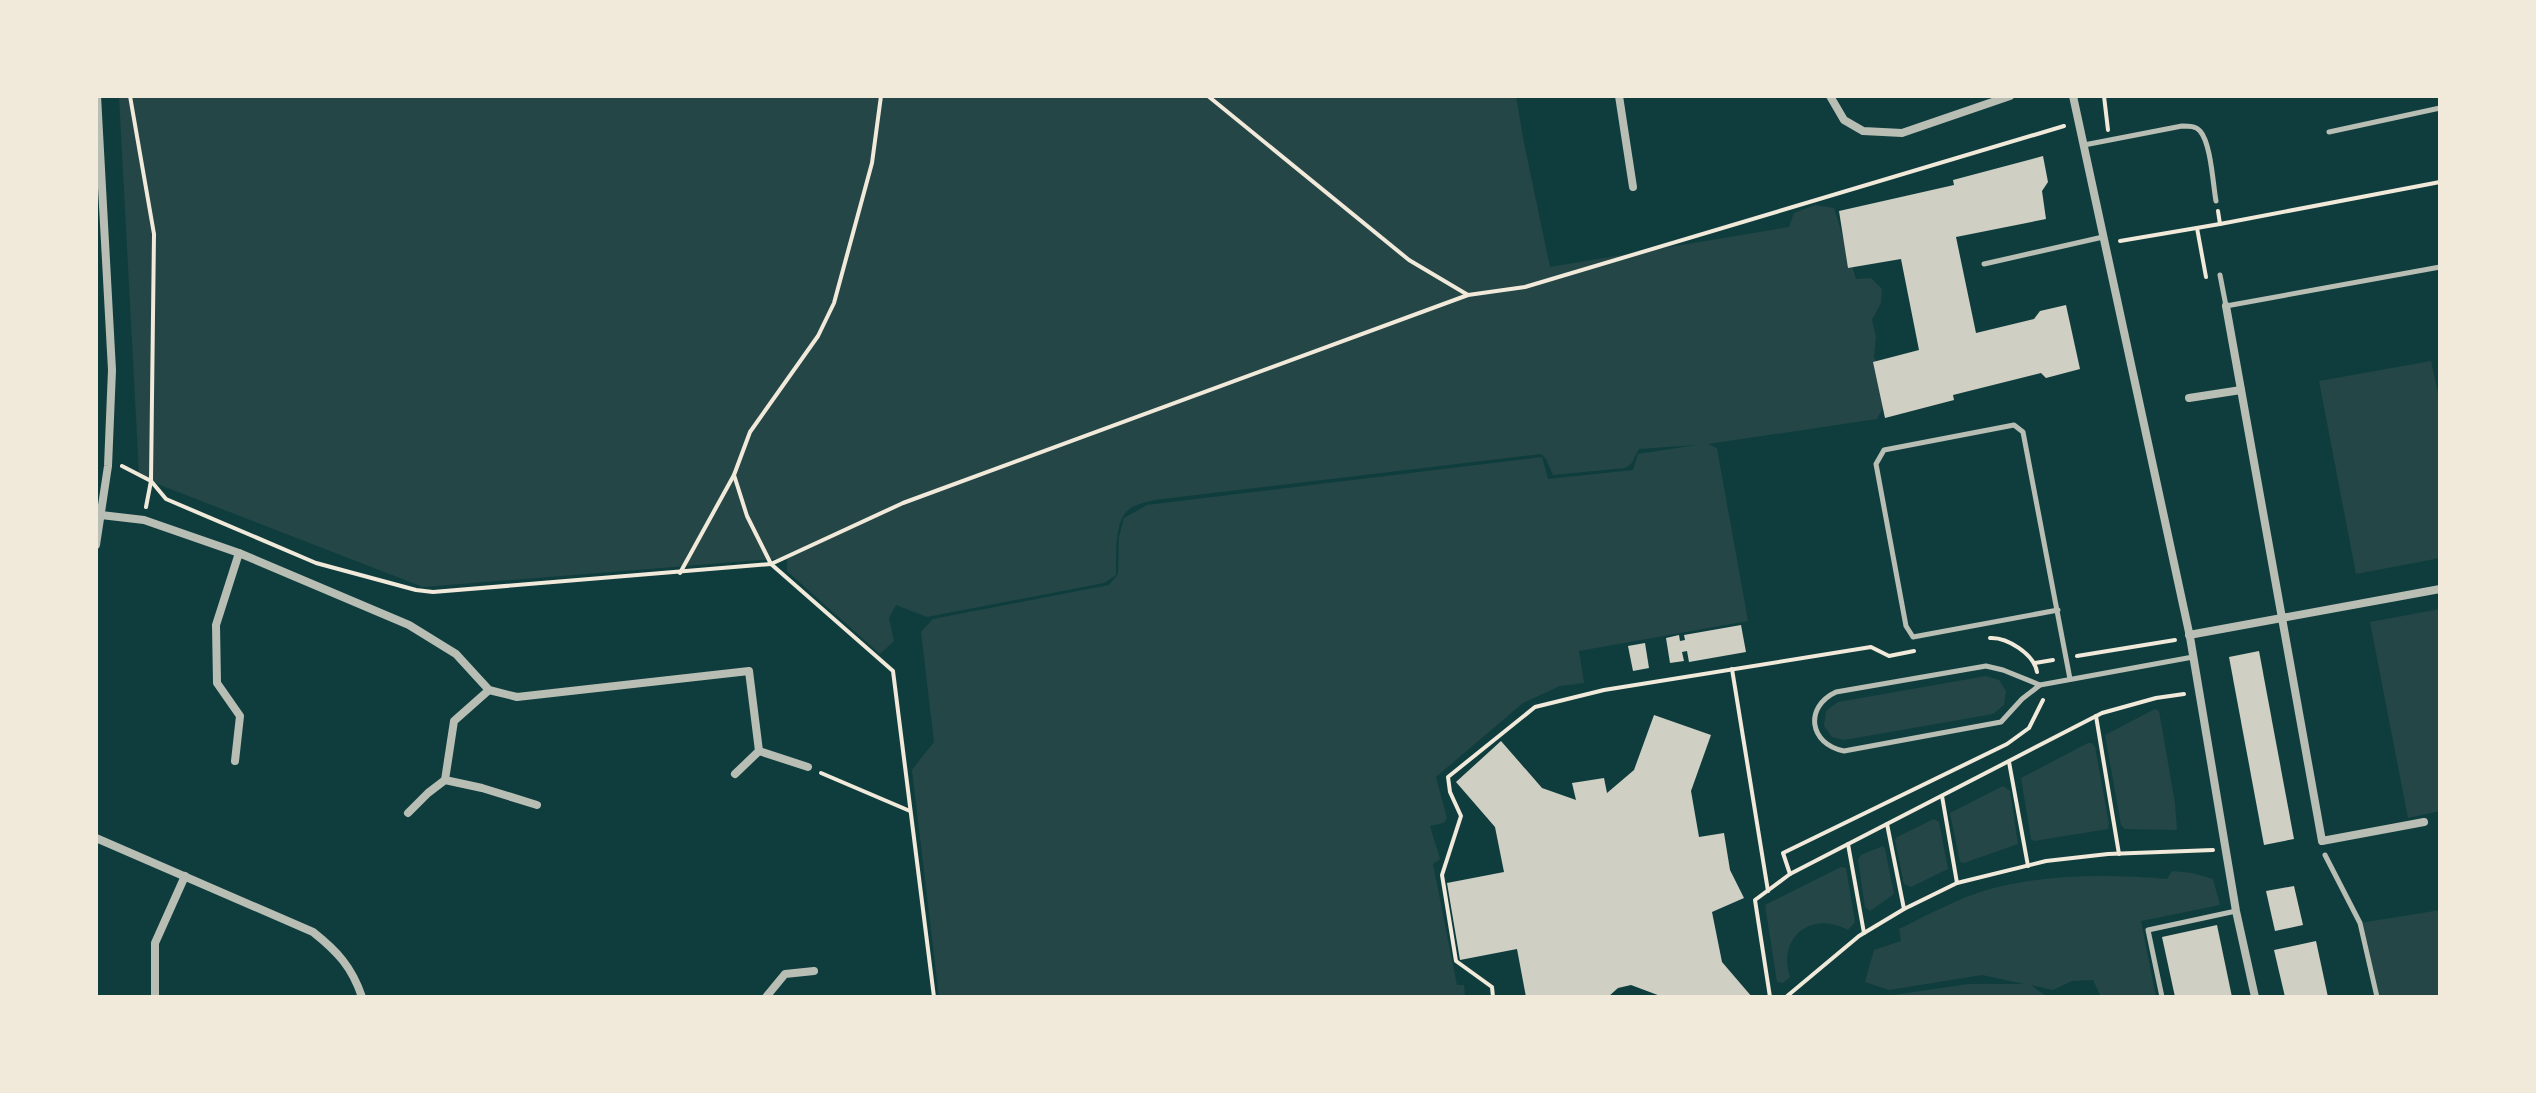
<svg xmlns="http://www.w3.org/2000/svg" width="2536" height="1093" font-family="Montserrat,sans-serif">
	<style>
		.green { fill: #244646 }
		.building { fill: #cfcfc3 }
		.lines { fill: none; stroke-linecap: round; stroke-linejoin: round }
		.path { stroke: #f1e9da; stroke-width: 4 }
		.service { stroke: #b8beb3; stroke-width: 5 }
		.minor { stroke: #b8beb3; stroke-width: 8 }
	</style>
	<rect width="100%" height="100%" fill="#0f3d3e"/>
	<g class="green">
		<path d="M119,96H1516L1523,138L1550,267L1789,227L1794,213L1815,205L1834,208L1856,279L1871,278L1882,289L1881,303L1872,320L1876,337L1874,357L1884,377L1886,402L1877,419L1708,444L1717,448L1748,621L1579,651L1584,683L1560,686L1523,703L1436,777L1447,818L1444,823L1430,826L1440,859L1433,864L1457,985H1464L1465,997H939L912,770L934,742L921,632L933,619L1109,585L1118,574L1119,537L1124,518L1147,505L1542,457L1548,479L1633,470L1638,454L1696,445L1639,449L1631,464L1625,468L1553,475L1546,459L1541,454L1154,500C1143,503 1130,505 1124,515C1115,527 1116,559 1116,575L1104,583L927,617L896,605L889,618L894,641L880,654L787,571V558L423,587L160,485L139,474Z"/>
		<path d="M2431,361L2440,403V558L2356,574L2319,381Z"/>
		<path d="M2440,609V811L2408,818L2370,622Z"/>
		<path d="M1986,676L1999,680L2006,691L2004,705L1993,714L1844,740L1832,737L1824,726L1826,711L1838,702Z"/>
		<path d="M2155,709L2159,711L2175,803L2177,830L2125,829L2121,825L2105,735Z"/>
		<path d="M2088,743H2092L2095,747L2109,824L2108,829L2034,841L2031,839L2021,778Z"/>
		<path d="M2003,786L2010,791L2018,844L1964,863L1960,862L1950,813Z"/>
		<path d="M1934,819L1939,822L1948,869L1911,887L1904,884L1895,840L1897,837Z"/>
		<path d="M1883,846L1885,849L1894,894L1870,911L1865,907L1858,860L1861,855Z"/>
		<path d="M1841,867L1846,868L1855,922L1848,930C1812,910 1777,937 1790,977L1783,983L1777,982L1765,905Z"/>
		<path d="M2172,871L2192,873L2213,879L2220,905L2141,921L2156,997H2101L2093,980L2072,981L2053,990L2031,985L2047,997H1880L1968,984H2024L1982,975L1889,990L1865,982L1874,950L1901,941L1899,929C1928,915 1958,898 1990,889C2047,874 2108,874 2167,879Z"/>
		<path d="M2440,910V997H2377L2360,923Z"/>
	</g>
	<g class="building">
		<path d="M2043,156L2048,182L2042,191L2046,219L1956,237L1976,333L2034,319L2040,311L2066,305L2080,369L2046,378L2041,373L1953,395L1954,400L1885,418L1873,362L1919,350L1901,259L1848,268L1839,211L1954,185L1953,180Z"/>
		<path d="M1741,625L1746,652L1689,662L1687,651L1682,652L1684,661L1670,663L1666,638L1679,635L1680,641L1685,640L1684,635Z"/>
		<path d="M1645,643L1649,668L1633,671L1628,646Z"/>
		<path d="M2259,651L2294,839L2264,845L2229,657Z"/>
		<path d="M1654,715L1711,735L1691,791L1699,837L1724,833L1730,870L1744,898L1712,912L1722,962L1752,997H1663L1631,985L1618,988L1608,997H1526L1517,949L1460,960L1447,883L1504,872L1495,827L1456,782L1501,741L1542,788L1576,800L1572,783L1604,778L1607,793L1634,770Z"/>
		<path d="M2294,886L2303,925L2275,931L2266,891Z"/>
		<path d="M2217,925L2232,997H2175L2162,937Z"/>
		<path d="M2316,941L2328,997H2285L2274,950Z"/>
	</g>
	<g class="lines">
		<g class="path">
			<path d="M130,96L154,234L151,481L146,507"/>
			<path d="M1208,96L1409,260L1468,295"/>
			<path d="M2104,96L2108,130"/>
			<path d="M2218,211L2220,224L2440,182"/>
			<path d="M2197,228L2206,277"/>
			<path d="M2120,241L2220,224"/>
			<path d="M122,466L151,481L166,499L316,563L416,590L433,592L771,564L903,503L1468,295L1525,287L2064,126"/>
			<path d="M734,475L747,516L771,564L893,671L934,997"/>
			<path d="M680,573L734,475L750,432L818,336L834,303L872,163L881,96"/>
			<path d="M1990,638C2007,637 2034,654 2037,672"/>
			<path d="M2077,656L2175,640"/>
			<path d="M2035,663L2053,660"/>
			<path d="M1732,669L1768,891"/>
			<path d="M2096,716L2119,854"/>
			<path d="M2009,762L2028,866"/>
			<path d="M821,773L910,811"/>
			<path d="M1942,796L1957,883"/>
			<path d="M1887,824L1904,909"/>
			<path d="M1848,844L1864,933"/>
			<path d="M1790,874L1783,853L2007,744L2029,728L2043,700"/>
			<path d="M1493,997L1492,987L1456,961L1442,875L1461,816L1450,792L1448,777L1535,707L1604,690L1871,647L1889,656L1914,651"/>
			<path d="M1770,997L1755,900L1790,874L2102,713L2156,698L2184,694"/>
			<path d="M1786,997L1859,936L1904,909L1957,883L2046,861L2108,854L2213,850"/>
		</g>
		<g class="service">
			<path d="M2329,132L2440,108"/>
			<path d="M2084,145L2182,126C2189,126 2196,126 2200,131C2211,143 2213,185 2216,201"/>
			<path d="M1984,264L2103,237"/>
			<path d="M2220,275L2226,306L2440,267"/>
			<path d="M2058,610L1913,637L1906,626L1876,464L1884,450L2014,425L2023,432L2070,679"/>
			<path d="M1986,666L2003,670L2040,685L2022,699L2001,722L1844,751C1809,744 1804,707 1836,692Z"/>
			<path d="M2040,685L2193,657"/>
			<path d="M2325,855L2360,923L2377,997"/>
			<path d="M2162,997L2148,930L2236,911"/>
		</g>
		<g class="minor">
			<path d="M1619,96L1633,187"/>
			<path d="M1830,96L1844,120L1863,131L1902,133L2010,96"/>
			<path d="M2073,96L2190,637L2236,911L2255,997"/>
			<path d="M2226,306L2322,841L2424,822"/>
			<path d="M2189,398L2241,390"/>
			<path d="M101,515L144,520L239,553L409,625L456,654L489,690L517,697L749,671L759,751"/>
			<path d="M96,545L108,466L112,370L97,96"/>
			<path d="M2189,635L2440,589"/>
			<path d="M235,761L240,716L217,683L216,625L239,553"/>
			<path d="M735,774L759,751L808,767"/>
			<path d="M445,780L454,721L489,690"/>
			<path d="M408,813L428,793L445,780L482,788L537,805"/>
			<path d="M96,838L313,932C337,951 352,967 362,997"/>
			<path d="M155,997V943L185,876"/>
			<path d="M766,997L785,974L814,971"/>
		</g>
	</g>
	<rect width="2536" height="1093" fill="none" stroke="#f1e9da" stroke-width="196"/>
</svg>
